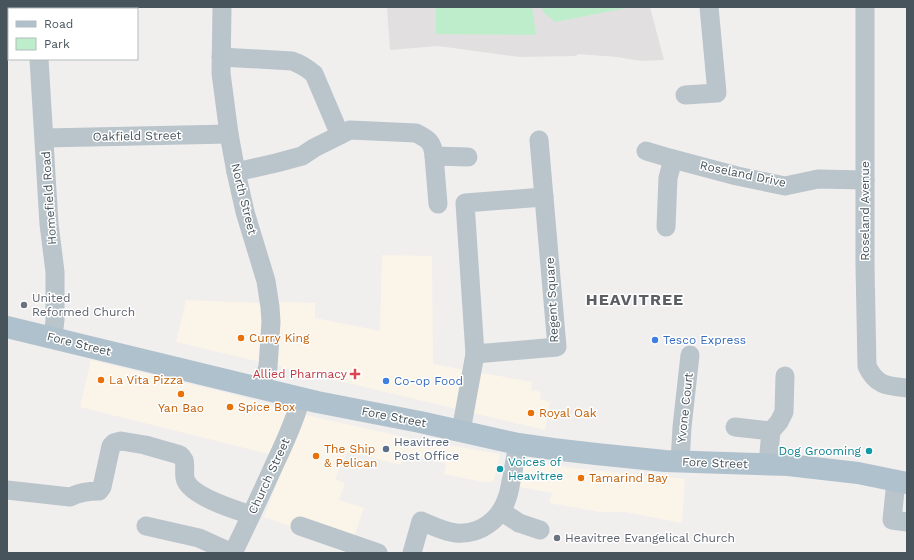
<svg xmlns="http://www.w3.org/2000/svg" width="914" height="560" font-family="'Work Sans',sans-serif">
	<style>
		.commercial { fill: #fbf4e8 }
		.education { fill: #e2dfe0 }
		.green { fill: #beedcb }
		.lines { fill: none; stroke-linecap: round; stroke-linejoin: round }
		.minor { stroke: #bac4cb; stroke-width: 19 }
		.major { stroke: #afc1cc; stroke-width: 22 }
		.worship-dot { fill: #6b7280; stroke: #fff; stroke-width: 1.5 }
		.food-dot { fill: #e8710a; stroke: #fff; stroke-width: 1.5 }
		.shop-dot { fill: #3f7fe0; stroke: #fff; stroke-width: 1.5 }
		.health-dot { fill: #e0444e; stroke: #fff; stroke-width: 1.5 }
		.service-dot { fill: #5c6f8a; stroke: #fff; stroke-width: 1.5 }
		.culture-dot { fill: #0f9aa8; stroke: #fff; stroke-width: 1.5 }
		.labels { text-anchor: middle; stroke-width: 3; stroke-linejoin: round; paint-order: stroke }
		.street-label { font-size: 12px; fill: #47545b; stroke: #fff }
		.worship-label { font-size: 12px; fill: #5b616d; stroke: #fff; text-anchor: start }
		.food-label { font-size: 12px; fill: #c56008; stroke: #fff; text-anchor: start }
		.shop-label { font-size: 12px; fill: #366cbe; stroke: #fff; text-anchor: start }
		.health-label { font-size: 12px; fill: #be3a42; stroke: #fff; text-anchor: end }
		.service-label { font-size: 12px; fill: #4e5e75; stroke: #fff; text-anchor: start }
		.culture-label { font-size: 12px; fill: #0d838f; stroke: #fff; text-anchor: end }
		.district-label { font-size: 16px; font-weight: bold; letter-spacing: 1px; fill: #5b5f63; stroke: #fff }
	</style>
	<rect width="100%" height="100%" fill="#f1eeee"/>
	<g class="commercial">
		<path d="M382,255L432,256L433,364L532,382L531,390L541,392L540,399L550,402L545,430L176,342L186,300L261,303L287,302L315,303V318L380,331Z"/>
		<path d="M91,360L239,396L288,411L414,439L500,454L494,481L483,482L444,474L446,463L405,454L400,465L348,451L335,479L345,483L339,500L364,508L352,542L292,527L264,517L285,461L273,455L80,407Z"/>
		<path d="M523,461L573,468L685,479L682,523L626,512H601L549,503L552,493L519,487Z"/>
	</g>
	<path class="education" d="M387,7H650L664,60L641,61L617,57L578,54L576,56L519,57L438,46L390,50Z"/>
	<g class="green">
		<path d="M436,7H532L536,35L436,34Z"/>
		<path d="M541,7H625L626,8L555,22L544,13Z"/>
	</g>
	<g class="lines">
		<g class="minor">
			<path d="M35,7V9"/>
			<path d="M222,7L221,73L229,134L236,172L245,212L266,281L270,307L271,322L268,367L260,387"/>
			<path d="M865,7V266L867,366C876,386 888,386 907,388"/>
			<path d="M221,57L292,61C301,64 307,68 314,74L340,135"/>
			<path d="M39,59L49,224L55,272V320L53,337"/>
			<path d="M685,95L717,93L709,7"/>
			<path d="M45,138L229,134"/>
			<path d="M646,151L673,159L737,176L785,186L818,179L865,180"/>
			<path d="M434,156L438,204"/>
			<path d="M236,172L276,163L302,156L314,148L350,130L416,133C428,139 433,142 434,156L468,157"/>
			<path d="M666,227L668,178L673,159"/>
			<path d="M475,354L557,347L539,140"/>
			<path d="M735,427L771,431"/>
			<path d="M461,431L475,354L465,203L544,197"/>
			<path d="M680,462L682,427L690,355"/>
			<path d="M768,464L771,431L779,422L784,412L785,376"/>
			<path d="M896,481L892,520L907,522"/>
			<path d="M7,490L70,497C80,492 88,491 99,491L102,487L111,446L114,443L121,441L145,445L180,455C181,455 183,459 184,460C186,466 183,475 186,481C193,497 236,510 251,515"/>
			<path d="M501,511L519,523L540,530"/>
			<path d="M146,526L199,538L232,553"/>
			<path d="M300,526L378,553"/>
			<path d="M233,553C248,522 262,492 276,461C286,440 295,420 301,398"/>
			<path d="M412,553L421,521C430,525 446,532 456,533C480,535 500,520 507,498C510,491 510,484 512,477C514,466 516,455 518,444"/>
		</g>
		<path class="major" d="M7,327L317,402L420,422L518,444L553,449L596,454L665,461L788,465L858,473L907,483"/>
	</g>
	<g class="worship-dot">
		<circle cx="24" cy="305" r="4"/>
		<circle cx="557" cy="538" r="4"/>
	</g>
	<g class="food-dot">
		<circle cx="241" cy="338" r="4"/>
		<circle cx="101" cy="380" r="4"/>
		<circle cx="181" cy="394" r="4"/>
		<circle cx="230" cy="407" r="4"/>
		<circle cx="531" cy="413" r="4"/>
		<circle cx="316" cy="456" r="4"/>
		<circle cx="581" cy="478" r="4"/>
	</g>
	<g class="shop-dot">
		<circle cx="655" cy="340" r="4"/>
		<circle cx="386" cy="381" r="4"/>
	</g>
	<path class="health-dot" d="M353 368h4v4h4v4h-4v4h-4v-4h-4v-4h4z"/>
	<circle class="service-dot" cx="386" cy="449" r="4"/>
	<g class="culture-dot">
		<circle cx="869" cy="451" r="4"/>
		<circle cx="500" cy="469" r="4"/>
	</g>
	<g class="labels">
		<g class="street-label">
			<text transform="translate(137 136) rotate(-1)" y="4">Oakfield Street</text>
			<text transform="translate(743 174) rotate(12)" y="4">Roseland Drive</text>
			<text transform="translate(49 198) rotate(-94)" y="4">Homefield Road</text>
			<text transform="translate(244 199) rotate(76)" y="4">North Street</text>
			<text transform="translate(865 211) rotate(-90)" y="4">Roseland Avenue</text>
			<text transform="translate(552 300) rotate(-93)" y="4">Regent Square</text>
			<text transform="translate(79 344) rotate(14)" y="4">Fore Street</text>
			<text transform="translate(685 408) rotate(-84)" y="4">Yvone Court</text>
			<text transform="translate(394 417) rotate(11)" y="4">Fore Street</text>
			<text transform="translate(715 463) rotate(2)" y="4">Fore Street</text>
			<text transform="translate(269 476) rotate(-65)" y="4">Church Street</text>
		</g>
		<g class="worship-label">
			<text x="32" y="302">United<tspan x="32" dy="14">Reformed Church</tspan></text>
			<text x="565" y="542">Heavitree Evangelical Church</text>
		</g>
		<g class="food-label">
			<text x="249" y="342">Curry King</text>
			<text x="109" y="384">La Vita Pizza</text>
			<text x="238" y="411">Spice Box</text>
			<text x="181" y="412" text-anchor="middle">Yan Bao</text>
			<text x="539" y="417">Royal Oak</text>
			<text x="324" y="453">The Ship<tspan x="324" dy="14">&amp; Pelican</tspan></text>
			<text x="589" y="482">Tamarind Bay</text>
		</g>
		<g class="shop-label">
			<text x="663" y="344">Tesco Express</text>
			<text x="394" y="385">Co-op Food</text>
		</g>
		<g class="health-label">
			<text x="347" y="378">Allied Pharmacy</text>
		</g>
		<g class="service-label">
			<text x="394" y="446">Heavitree<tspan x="394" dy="14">Post Office</tspan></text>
		</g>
		<g class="culture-label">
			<text x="861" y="455">Dog Grooming</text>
			<text x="508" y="466" text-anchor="start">Voices of<tspan x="508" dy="14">Heavitree</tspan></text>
		</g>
		<g class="district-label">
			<text x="635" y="305">HEAVITREE</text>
		</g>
	</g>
	<rect width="914" height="560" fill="none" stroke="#47545b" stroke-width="16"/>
	<rect x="8" y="8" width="130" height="52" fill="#ffffff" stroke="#b5bbbd"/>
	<rect x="16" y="21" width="20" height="6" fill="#afc1cc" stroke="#b5bbbd"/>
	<text x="44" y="28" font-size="12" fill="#47545b">Road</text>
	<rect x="16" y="38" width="20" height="12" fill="#beedcb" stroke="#b5bbbd"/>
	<text x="44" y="48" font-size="12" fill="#47545b">Park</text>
</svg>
